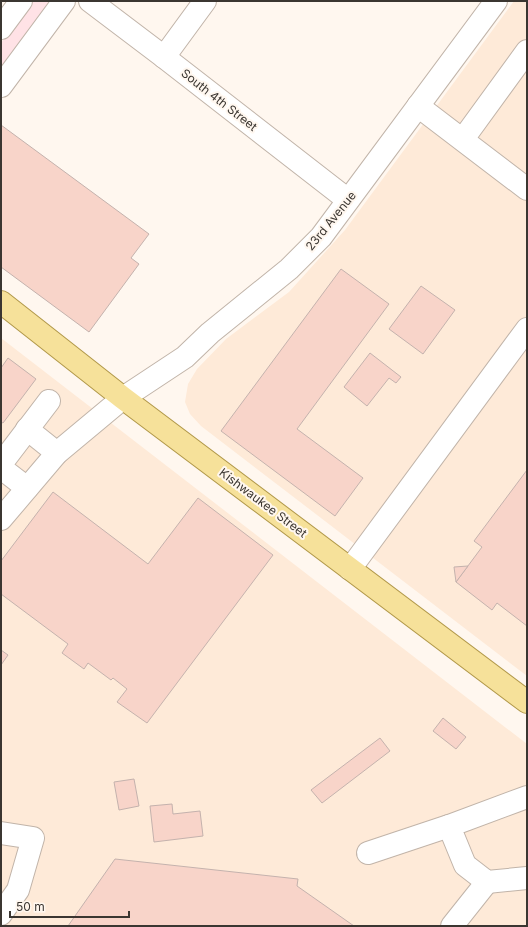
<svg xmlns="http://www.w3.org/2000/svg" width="528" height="927" font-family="Inter,sans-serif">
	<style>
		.built { fill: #feead8 }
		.green { fill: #ffe2e6 }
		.building { fill: #f8d4c9; stroke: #c4b2ad }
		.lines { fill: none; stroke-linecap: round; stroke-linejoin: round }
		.minor-casing { stroke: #c1b4a9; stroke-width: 24 }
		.major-casing { stroke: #b19849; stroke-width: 24 }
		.minor { stroke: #fff; stroke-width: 22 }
		.major { stroke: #f6e19a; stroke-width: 22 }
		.labels { text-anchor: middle; stroke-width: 4; stroke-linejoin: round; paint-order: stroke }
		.street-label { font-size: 12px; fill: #3b3631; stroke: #fff7ef }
	</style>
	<rect width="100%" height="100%" fill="#fff7ef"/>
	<g class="built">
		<path d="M514,1H527V676L201,426L190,414L185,402L188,384L197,369L226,339L289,292L345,230Z"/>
		<path d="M1,338L527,744V926H1Z"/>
	</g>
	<path class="green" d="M32,1H52L1,71V43Z"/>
	<g class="building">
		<path d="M1,125L149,234L131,258L139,264L89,332L1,267Z"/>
		<path d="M341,269L389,304L297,429L363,478L335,516L221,431Z"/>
		<path d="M421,286L455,310L423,354L389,329Z"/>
		<path d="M370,353L401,377L396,383L389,378L367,406L344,387Z"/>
		<path d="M8,358L36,379L3,423L1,422V368Z"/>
		<path d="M527,470V626L497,603L492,610L456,582L482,547L474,541Z"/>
		<path d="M53,492L148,564L198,498L273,555L147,723L117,702L127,689L113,678L111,680L88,663L84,669L62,653L68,644L1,594V561Z"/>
		<path d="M468,566L456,582L454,567Z"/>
		<path d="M1,650L8,655L1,665Z"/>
		<path d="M443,718L466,737L456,749L433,731Z"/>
		<path d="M380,738L390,751L322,803L311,790Z"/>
		<path d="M134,779L139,806L119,810L114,782Z"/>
		<path d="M172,804L173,814L200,811L203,836L154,842L150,806Z"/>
		<path d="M115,859L298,879L297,886L354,926H68Z"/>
	</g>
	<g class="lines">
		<defs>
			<g id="minor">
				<path d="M90,1L164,57L348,200"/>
				<path d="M1,28L21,1"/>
				<path d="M164,57L205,1"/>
				<path d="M1,86L64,1"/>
				<path d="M418,106L527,189"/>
				<path d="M463,139L527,51"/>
				<path d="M27,429L57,453"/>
				<path d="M1,464L49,401"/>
				<path d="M1,468L27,488"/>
				<path d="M1,519L57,453L123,398L185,357L210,333L289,269L321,237L496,1"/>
				<path d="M350,569L527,329"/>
				<path d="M527,797L449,826L465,865L487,882L527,878"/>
				<path d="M1,833L33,838L18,890L1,914"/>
				<path d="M368,853L449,826"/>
				<path d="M452,926L487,882"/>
			</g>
			<path id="major" d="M1,302L123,398L527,702"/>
		</defs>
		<use href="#minor" class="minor-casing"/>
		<use href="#major" class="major-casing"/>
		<use href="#minor" class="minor"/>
		<use href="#major" class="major"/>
	</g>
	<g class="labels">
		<g class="street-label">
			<text transform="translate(219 100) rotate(38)" y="4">South 4th Street</text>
			<text transform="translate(331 221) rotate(-51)" y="4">23rd Avenue</text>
			<text transform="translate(263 503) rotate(37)" y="4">Kishwaukee Street</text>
		</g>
	</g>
	<rect width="528" height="927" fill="none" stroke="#3b3631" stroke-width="4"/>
	<path d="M10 911v6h119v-6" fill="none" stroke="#3b3631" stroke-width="2"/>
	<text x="16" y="911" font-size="12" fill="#3b3631" stroke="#fff7ef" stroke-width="3" paint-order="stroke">50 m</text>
</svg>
